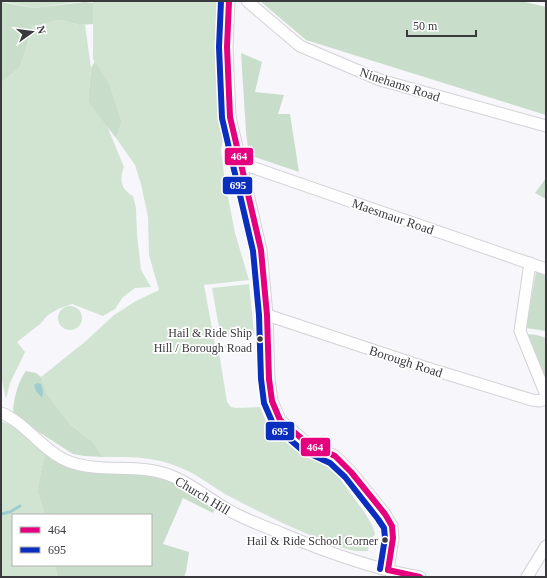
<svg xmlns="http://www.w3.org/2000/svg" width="547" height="578" font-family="'Times New Roman',serif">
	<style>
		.green { fill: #d1e4d2 }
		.forest { fill: #c8deca }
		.water { fill: #9dcdcf }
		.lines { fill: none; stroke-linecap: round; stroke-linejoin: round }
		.stream { stroke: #9dcdcf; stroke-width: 3 }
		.minor-casing { stroke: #d2d2d7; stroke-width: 13 }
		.minor { stroke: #fefefe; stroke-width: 11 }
		.bus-1-casing { stroke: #fff; stroke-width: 9 }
		.bus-2-casing { stroke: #fff; stroke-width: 9 }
		.bus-1 { stroke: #e5007d; stroke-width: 6 }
		.bus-2 { stroke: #0a2ebe; stroke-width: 6 }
		.bus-dot { fill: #39393e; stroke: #fff; stroke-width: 1.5 }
		.labels { text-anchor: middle; stroke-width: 3.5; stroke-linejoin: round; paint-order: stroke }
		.bus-label { font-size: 12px; fill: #39393e; stroke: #fff; text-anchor: end }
		.street-label { font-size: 13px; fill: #39393e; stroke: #fff }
		.line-badge { stroke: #fff; stroke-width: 1.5 }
		.badge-label { font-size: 11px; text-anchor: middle; font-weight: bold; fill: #fff }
	</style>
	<rect width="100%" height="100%" fill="#f6f6fb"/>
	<g class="green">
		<path d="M1,1H85L34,8Z"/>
		<path d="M93,1H218V52L221,95V125L223,139L221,150L225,182L235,233L249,280L204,285L215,345L218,346L227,402L231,407L235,408L260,407L267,424L291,446L315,456L338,476L365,513L373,527L375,534L369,544L368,551C351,553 335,545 319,539C286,525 257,511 225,494C210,485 197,474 181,468C154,456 131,457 103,457L93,442L71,425L47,394L41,377L86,341L114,315L136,301L159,290L149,255L148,217L141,184L135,165L116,138L122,122L110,85L93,59Z"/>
		<path d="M61,20L79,25H85L91,68L88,102L107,126L124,167C119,179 121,190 133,196L136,208L137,235L141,270L151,287L135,288L123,297L115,309L103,316L72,304L58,309L48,315L40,324L17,342L25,352L10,383L6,399L1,376V83L20,67L33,26Z"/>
		<path d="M249,284L254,333L221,338L212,288Z"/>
		<circle cx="70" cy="318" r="12"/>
		<path d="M1,421L17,428L45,452L37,491L45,515H13V565H55L57,577H1Z"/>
	</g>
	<g class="forest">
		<path d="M260,1H521L546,7V115L306,40Z"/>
		<path d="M1,2L34,8L85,2L93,3V24L79,25L61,20L33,26L20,67L1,83Z"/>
		<path d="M241,53L262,62L255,92L284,95L278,114H290L299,172L249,155L246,132Z"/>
		<path d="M95,61L110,85L122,122L116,138L88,102L91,68Z"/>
		<path d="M546,178V199L535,193Z"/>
		<path d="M536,272L546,275V331L526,328Z"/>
		<path d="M527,334L537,335L546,338V383Z"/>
		<path d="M26,371L36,373L41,377L47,394L71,425L93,442L103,457L84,456L73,454L14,416C11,405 19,379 26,371Z"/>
		<path d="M45,452L50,455L166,475L217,505L213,513L183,498L163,544L189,552L186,572L184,577H57L55,565H151V515H45L37,491Z"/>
	</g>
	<path class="water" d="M37,383L41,384L43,392L42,398L36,391L34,385Z"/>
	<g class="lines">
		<path class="stream" d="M1,514L10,512L20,506"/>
		<defs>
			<g id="minor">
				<path d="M229,1L227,47L230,117L261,250L267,315L269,379L272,401L280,420L307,443L335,456L351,472L385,514L392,526L393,538L388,570"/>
				<path d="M247,1L300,46L380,80L546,126"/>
				<path d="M240,163L546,269"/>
				<path d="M530,263L520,331L546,395"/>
				<path d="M267,315L424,367L532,400L540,401L546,398"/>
				<path d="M1,413C6,414 10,418 14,420C33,433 48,454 70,462C103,474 140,462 174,477C196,486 213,503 234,513C249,521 265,527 281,533C326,552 372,569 420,577"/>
				<path d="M527,577L546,546"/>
			</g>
		</defs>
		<use href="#minor" class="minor-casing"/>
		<use href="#minor" class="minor"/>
		<defs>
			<g id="bus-1">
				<path d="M229,1L227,47L230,117L261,250L267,315L269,379L272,401L280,420L307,443L335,456L351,472L385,514L392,526L393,538L388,570"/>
				<path d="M388,570L420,577"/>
			</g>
			<path id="bus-2" d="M221,1L219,47L222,118L253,251L259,315L261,379L264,403L274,426L302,450L330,463L345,477L378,519L384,528L385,538L380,569"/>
		</defs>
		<use href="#bus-1" class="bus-1-casing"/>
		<use href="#bus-2" class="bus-2-casing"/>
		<use href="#bus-1" class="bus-1"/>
		<use href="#bus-2" class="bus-2"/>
	</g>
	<g class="bus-dot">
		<circle cx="260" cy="339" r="3.5"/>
		<circle cx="385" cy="540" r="3.5"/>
	</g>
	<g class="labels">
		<g class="bus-label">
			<text x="252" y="337">Hail &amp; Ride Ship<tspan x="252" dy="15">Hill / Borough Road</tspan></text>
			<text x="378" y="545">Hail &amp; Ride School Corner</text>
		</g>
		<g class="street-label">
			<text transform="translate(400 84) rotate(18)" y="5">Ninehams Road</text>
			<text transform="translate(393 216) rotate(19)" y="5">Maesmaur Road</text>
			<text transform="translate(406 361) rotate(18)" y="5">Borough Road</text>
			<text transform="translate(203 495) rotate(31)" y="5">Church Hill</text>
		</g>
	</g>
	<g class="line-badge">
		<rect x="224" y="147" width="30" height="19" rx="4" fill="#e5007d"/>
		<rect x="222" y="176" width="31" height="19" rx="4" fill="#0a2ebe"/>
		<rect x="265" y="421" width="30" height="20" rx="4" fill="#0a2ebe"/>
		<rect x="300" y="437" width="31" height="20" rx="4" fill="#e5007d"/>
	</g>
	<g class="badge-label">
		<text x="239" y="160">464</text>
		<text x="238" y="189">695</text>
		<text x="280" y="435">695</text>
		<text x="315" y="451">464</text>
	</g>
	<rect width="547" height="578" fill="none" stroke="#39393e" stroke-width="4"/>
	<rect x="12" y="514" width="140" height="52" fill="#ffffff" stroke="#b0b0b2"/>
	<rect x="20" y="527" width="20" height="6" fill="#e5007d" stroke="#b0b0b2"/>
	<text x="48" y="534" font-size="12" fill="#39393e">464</text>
	<rect x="20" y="547" width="20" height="6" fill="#0a2ebe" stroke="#b0b0b2"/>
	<text x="48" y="554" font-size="12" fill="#39393e">695</text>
	<g transform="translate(32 32) rotate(76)" stroke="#ffffff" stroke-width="3" paint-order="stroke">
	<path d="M0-3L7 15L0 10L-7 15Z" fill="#39393e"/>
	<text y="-6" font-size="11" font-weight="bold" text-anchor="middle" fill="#39393e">N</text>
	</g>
	<path d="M407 30v6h69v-6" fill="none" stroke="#39393e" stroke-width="2"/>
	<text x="413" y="30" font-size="12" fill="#39393e" stroke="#ffffff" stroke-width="3" paint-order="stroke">50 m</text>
</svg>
